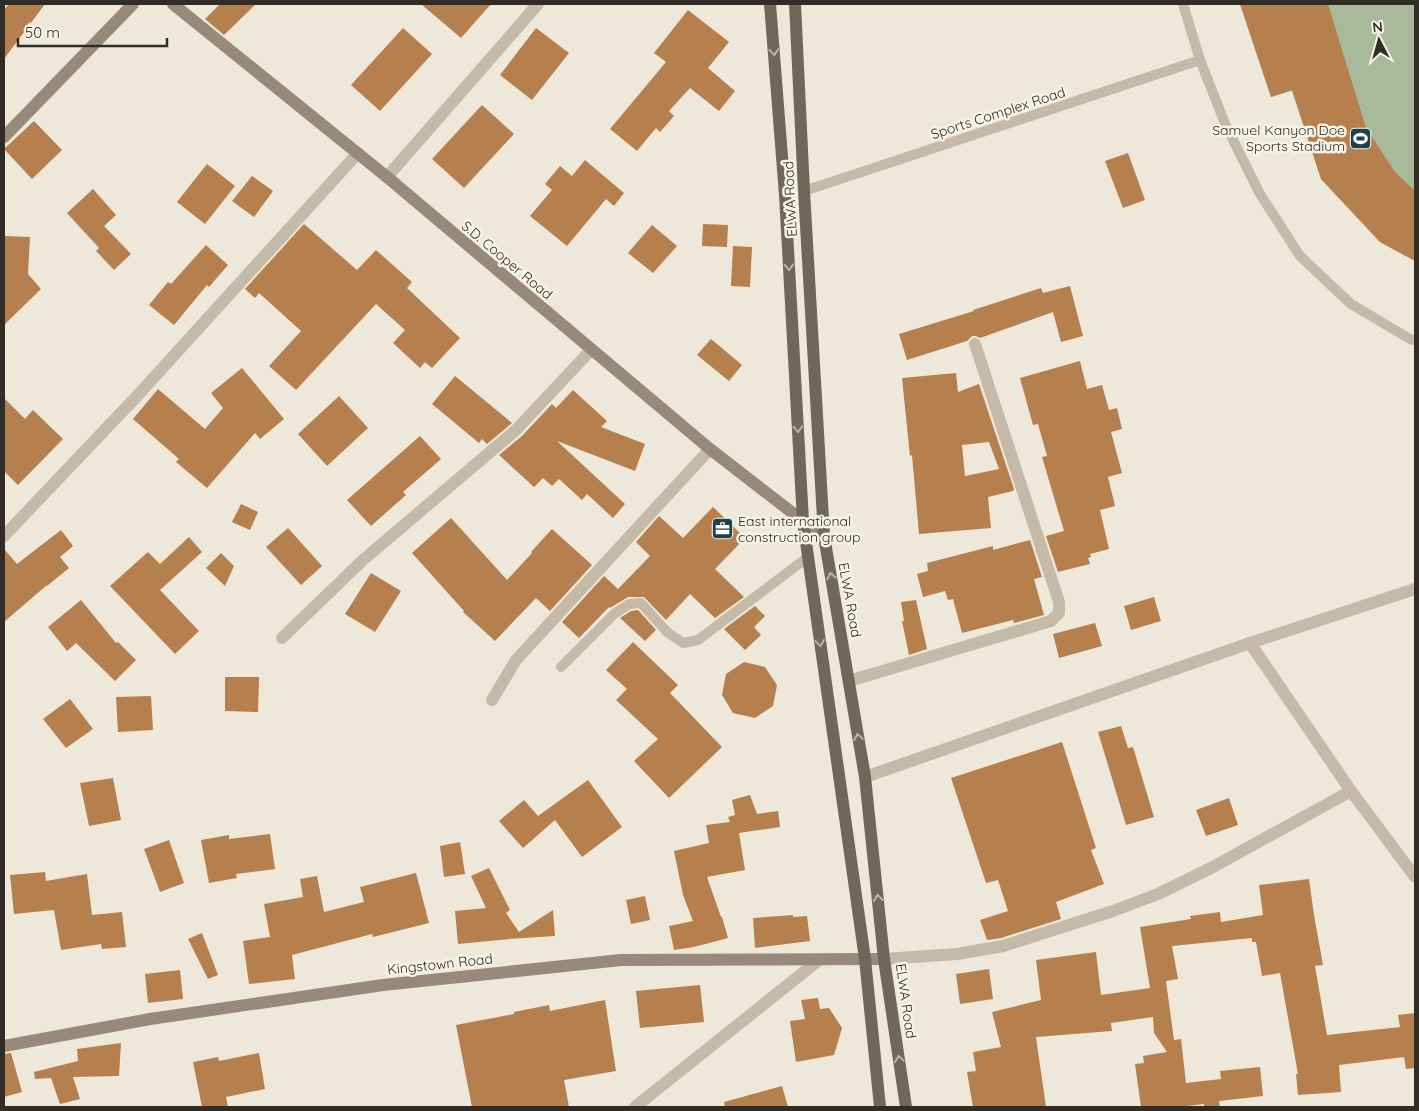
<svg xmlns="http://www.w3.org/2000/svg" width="1419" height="1111" font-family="Quicksand,sans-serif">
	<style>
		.green { fill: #a9ba9b }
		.building { fill: #b67f4e; fill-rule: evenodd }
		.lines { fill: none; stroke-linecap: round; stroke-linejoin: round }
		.lane { stroke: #c4baa7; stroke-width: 10 }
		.street { stroke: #c4baa7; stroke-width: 12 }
		.secondary { stroke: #978a79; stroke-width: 12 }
		.primary { stroke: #716759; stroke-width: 12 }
		.oneway { stroke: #bab3a6 }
		.labels { text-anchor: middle; stroke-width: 5; stroke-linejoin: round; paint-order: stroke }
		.street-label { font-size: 14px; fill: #312c26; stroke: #f6f2e5 }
		.poi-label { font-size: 14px; fill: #312c26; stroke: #f6f2e5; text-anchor: end }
	</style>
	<rect width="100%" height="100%" fill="#ede8d9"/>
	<path class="green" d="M1240,4H1415V261L1380,242L1321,179L1292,91L1271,97Z"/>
	<g class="building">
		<path d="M9,4H45L4,59V10Z"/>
		<path d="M220,4H256L224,35L205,19Z"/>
		<path d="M421,4H491L461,38Z"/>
		<path d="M1240,4H1328L1366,128L1395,172L1415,191V261L1380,242L1321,179L1292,90L1271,97Z"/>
		<path d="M688,10L729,42L708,68L735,91L719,111L690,88L669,111L674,116L660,132L656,128L637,151L610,129L666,62L654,53Z"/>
		<path d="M403,28L432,54L380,111L351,85Z"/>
		<path d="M536,28L569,53L532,100L500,75Z"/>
		<path d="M482,105L514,134L464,188L432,159Z"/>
		<path d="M34,121L62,150L32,179L4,149Z"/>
		<path d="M1128,153L1145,200L1123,208L1105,161Z"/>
		<path d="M585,160L624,193L614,206L606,199L567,246L530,216L552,190L545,184L560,166L572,176Z"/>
		<path d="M207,164L235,186L205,224L177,202Z"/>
		<path d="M252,176L273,191L254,217L232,201Z"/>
		<path d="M93,189L116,215L104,226L131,254L114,270L96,251L99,248L67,213Z"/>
		<path d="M304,224L357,270L376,250L412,282L407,288L460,338L432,368L425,362L420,368L393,343L405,330L376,304L296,390L269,366L301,331L259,293L255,298L245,289Z"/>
		<path d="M703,224L728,225L727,247L702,246Z"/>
		<path d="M652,225L677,246L653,273L628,253Z"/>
		<path d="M4,236L30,237L28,274L41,289L4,325Z"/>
		<path d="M206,245L228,265L209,287L207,285L174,325L149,305L168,282L171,284Z"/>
		<path d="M733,246L752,247L750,287L731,286Z"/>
		<path d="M1070,286L1083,336L1061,342L1053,312L980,338L976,336H972L967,341L907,360L899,334L974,311L973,310L1041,288L1043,293Z"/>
		<path d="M711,339L742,365L729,381L697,355Z"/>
		<path d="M1080,361L1087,389L1102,385L1109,410L1117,408L1122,429L1111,432L1122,473L1108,477L1115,506L1100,510L1109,549L1090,554L1091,557L1088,558L1090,564L1058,572L1046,536L1064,531L1042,457L1047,456L1038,424L1033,425L1020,378Z"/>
		<path d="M242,368L284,419L260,439L255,433L207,488L176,462L179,459L133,419L158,389L205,429L223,408L211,393Z"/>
		<path d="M956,373L958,392L979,384L1014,489L1013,491L988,497L991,528L919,534L912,455L910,456L902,378ZM989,442L999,469L965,476L962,445Z"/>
		<path d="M455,376L512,423L487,444L482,439L479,443L432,404Z"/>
		<path d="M573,390L607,421L601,427L645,444L635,471L557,441L625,504L613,518L587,494L582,500L559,479L552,486L543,478L534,487L499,455L522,436L552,404L556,408Z"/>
		<path d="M339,396L368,428L327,466L298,434Z"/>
		<path d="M4,398L25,419L33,410L63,439L18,485L4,471Z"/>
		<path d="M420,436L441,459L403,492L406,495L371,526L347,500Z"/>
		<path d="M241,504L258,512L250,530L232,522Z"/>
		<path d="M713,507L745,538L715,569L744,597L715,618L690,594L666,620L644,597H628L610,608L609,607L579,638L562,622L604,576L618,589L650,556L636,542L659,516L683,538Z"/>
		<path d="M451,518L507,580L532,553L531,552L552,529L592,565L550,611L536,598L495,641L463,612L464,611L412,553Z"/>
		<path d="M288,528L322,566L301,585L266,547Z"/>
		<path d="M61,530L73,546L60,557L69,568L47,586V585L4,622V549L17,564Z"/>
		<path d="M189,537L202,552L160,590L199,631L175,654L110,586L148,552L160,564Z"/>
		<path d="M1030,540L1042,577L1034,579L1044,615L1014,623L1013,620L962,633L953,599L948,600L945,591L923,597L917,574L928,571L927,563L993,546V550Z"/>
		<path d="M221,553L234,566L225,586L206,568Z"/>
		<path d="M371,573L401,591L375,632L345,614Z"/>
		<path d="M1154,597L1161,621L1131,630L1124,606Z"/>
		<path d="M81,600L116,643L118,642L136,660L115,681L76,643L67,651L48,627Z"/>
		<path d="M916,600L927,649L909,655L902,621H904L901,602Z"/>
		<path d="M755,606L765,616L754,627L761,635L745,650L724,629Z"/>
		<path d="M638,610L656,630L645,641L620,618L631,611Z"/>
		<path d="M1095,623L1102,646L1059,658L1053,634Z"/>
		<path d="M633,642L678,685L670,693L722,747L669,798L634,761L658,739L616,700L627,689L606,670Z"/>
		<path d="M744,662L765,667L777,685L773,706L755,718L733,713L722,695L726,674Z"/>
		<path d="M225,677H259L258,712L225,711Z"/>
		<path d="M151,696L153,730L118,732L116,697Z"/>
		<path d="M70,699L93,729L66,748L43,719Z"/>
		<path d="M1121,726L1128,748L1133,747L1154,817L1126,825L1098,732Z"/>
		<path d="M1062,742L1096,848L1091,850L1104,884L1056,902L1061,919L1001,938L987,940L980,920L1008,911L998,880L986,883L951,778Z"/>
		<path d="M113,778L121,820L89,826L80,783Z"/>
		<path d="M588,780L622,827L582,857L555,820L523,848L499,821L524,800L538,816Z"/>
		<path d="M750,795L757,814L778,811L780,827L739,833L745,870L707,877L721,917H722L728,938L694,947L674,950L669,926L693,921L683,895L674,851L709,843L706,825L730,822L728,817L735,815L732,800Z"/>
		<path d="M1229,798L1238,825L1206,836L1196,810Z"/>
		<path d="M270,834L275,869L236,874L237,878L209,883L201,840L229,835V839Z"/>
		<path d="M169,840L184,883L160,892L144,849Z"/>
		<path d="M460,842L465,874L444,877L440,846Z"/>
		<path d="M489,868L510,910L506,913L519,932L553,910L555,936L509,939H510L458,944L455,911L486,908L471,876Z"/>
		<path d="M45,872L46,881L87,874L92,915L122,912L126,947L102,949L101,944L61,950L54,910L14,914L10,875Z"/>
		<path d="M416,873L429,923L373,937L372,934L292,955L295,979L249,984L243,941L270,937L264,904L303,897L300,879L317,876L324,912L364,902L360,887Z"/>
		<path d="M1309,879L1314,915L1323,965L1315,966L1327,1035L1400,1027L1398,1015L1415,1013V1068L1406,1069L1404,1057L1339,1065L1341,1092L1298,1095L1296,1074H1298L1280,973L1262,976L1256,942H1252V938L1172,946L1178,979L1166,981L1174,1040L1181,1039L1186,1083L1221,1079L1220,1071L1260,1067L1263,1096L1219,1101L1220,1107H1204V1104L1179,1107H1141L1135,1064L1144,1063L1143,1056L1167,1052L1154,1033L1153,1017L1111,1023L1112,1031L1036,1037L1046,1107H973L967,1072L976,1071L973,1052L1001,1047L992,1012L1041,1000L1036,960L1096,952L1101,995L1150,988L1140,927L1191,919L1190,916L1220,912L1221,922L1263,915L1259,885Z"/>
		<path d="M645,896L650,920L631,924L626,900Z"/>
		<path d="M793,915V917L807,916L810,941L755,948L753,918Z"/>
		<path d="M202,933L218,975L208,979L188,939Z"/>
		<path d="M989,969L993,999L960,1004L956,974Z"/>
		<path d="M180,970L183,999L148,1003L145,974Z"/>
		<path d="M700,985L704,1022L640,1028L636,991Z"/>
		<path d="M818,998L820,1009L829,1008L842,1028L834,1055L796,1062L790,1021L805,1019L801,1000Z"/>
		<path d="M605,1000L616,1071L564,1080L569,1107H472L456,1025L514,1014V1012L549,1005L550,1011Z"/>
		<path d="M121,1043L119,1076L73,1077L80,1099L60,1104L51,1078L35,1079L34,1072L78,1061L77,1049Z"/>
		<path d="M11,1053L22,1092L4,1097V1054Z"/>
		<path d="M259,1053L265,1089L226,1097L228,1107H202L193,1062L218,1057L219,1061Z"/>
		<path d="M782,1086L788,1107H725L724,1102Z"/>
	</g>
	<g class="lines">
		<g class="lane">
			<path d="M1183,4L1200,60L1226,126L1260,194L1300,256L1351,304L1410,339L1415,340"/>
			<path d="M804,191L1200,60"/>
			<path d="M561,667L614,614L629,604L641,603L667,632L683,643L698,640L808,557"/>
		</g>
		<g class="street">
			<path d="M387,177L538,4"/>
			<path d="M4,536L138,395L358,153"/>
			<path d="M282,638L363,560L516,430L591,350"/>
			<path d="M1250,643L1351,791L1415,877"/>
			<path d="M849,681L1051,621L1059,613V602L975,344"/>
			<path d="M492,700L516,660L710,449"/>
			<path d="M865,777L1250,643L1415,589"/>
			<path d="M884,959L957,954L1003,946L1113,911L1158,894L1211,868L1351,791"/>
			<path d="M635,1107L819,960"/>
		</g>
		<g class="secondary">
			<path d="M173,4L387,177L710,449L803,521L824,536"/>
			<path d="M4,137L133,4"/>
			<path d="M4,1046L150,1019L383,985L621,960L884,959"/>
		</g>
		<g class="primary">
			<path d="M770,4L785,195L803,521L865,959L880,1107"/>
			<path d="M795,4L804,191L824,536L865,777L884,959L906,1107"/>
		</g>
	</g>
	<defs><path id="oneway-chevron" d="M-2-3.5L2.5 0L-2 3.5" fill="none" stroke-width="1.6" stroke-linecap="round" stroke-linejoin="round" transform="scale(1.25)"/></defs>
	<g class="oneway">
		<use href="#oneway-chevron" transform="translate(774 52) rotate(86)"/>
		<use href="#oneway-chevron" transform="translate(789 267) rotate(87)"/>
		<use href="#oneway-chevron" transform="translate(798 429) rotate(87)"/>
		<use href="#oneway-chevron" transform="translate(831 576) rotate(-100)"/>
		<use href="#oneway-chevron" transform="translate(820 643) rotate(82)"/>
		<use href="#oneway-chevron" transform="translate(858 737) rotate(-99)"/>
		<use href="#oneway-chevron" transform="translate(878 898) rotate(-96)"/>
		<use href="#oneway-chevron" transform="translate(899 1059) rotate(-98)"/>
	</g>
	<defs>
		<symbol id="stadium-square" viewBox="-11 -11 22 22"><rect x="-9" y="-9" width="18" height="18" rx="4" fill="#21404d" stroke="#f6f2e5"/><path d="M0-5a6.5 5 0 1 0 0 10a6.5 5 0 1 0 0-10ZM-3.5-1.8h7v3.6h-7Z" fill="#fff"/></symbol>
		<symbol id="office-square" viewBox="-11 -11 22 22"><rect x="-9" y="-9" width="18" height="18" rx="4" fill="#21404d" stroke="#f6f2e5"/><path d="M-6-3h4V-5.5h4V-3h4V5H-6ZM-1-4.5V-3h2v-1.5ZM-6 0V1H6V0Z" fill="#fff"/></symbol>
	</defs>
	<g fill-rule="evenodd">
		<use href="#stadium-square" x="1348" y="126" width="25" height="25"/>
		<use href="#office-square" x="710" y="516" width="25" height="25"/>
	</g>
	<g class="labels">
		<g class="street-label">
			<text transform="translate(998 113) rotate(-18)" y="5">Sports Complex Road</text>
			<text transform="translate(790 199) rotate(-93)" y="5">ELWA Road</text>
			<text transform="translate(507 260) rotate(40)" y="5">S.D. Cooper Road</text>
			<text transform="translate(850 600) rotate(80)" y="5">ELWA Road</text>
			<text transform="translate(440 964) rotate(-6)" y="5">Kingstown Road</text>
			<text transform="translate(906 1001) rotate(82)" y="5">ELWA Road</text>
		</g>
		<g class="poi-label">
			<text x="1345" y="135">Samuel Kanyon Doe<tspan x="1345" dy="16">Sports Stadium</tspan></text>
			<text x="738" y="526" text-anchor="start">East international<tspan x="738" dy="16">construction group</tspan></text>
		</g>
	</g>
	<rect width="1419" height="1111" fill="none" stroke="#312c26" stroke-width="10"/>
	<g transform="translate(1379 40) rotate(354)" stroke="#f6f2e5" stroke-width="4" paint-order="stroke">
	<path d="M0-4L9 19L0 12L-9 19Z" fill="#312c26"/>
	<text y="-8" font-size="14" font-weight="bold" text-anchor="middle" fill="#312c26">N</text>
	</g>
	<path d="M18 38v8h149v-8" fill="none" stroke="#312c26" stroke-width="2.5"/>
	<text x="25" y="38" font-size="15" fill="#312c26" stroke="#f6f2e5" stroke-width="4" paint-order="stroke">50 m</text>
</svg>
